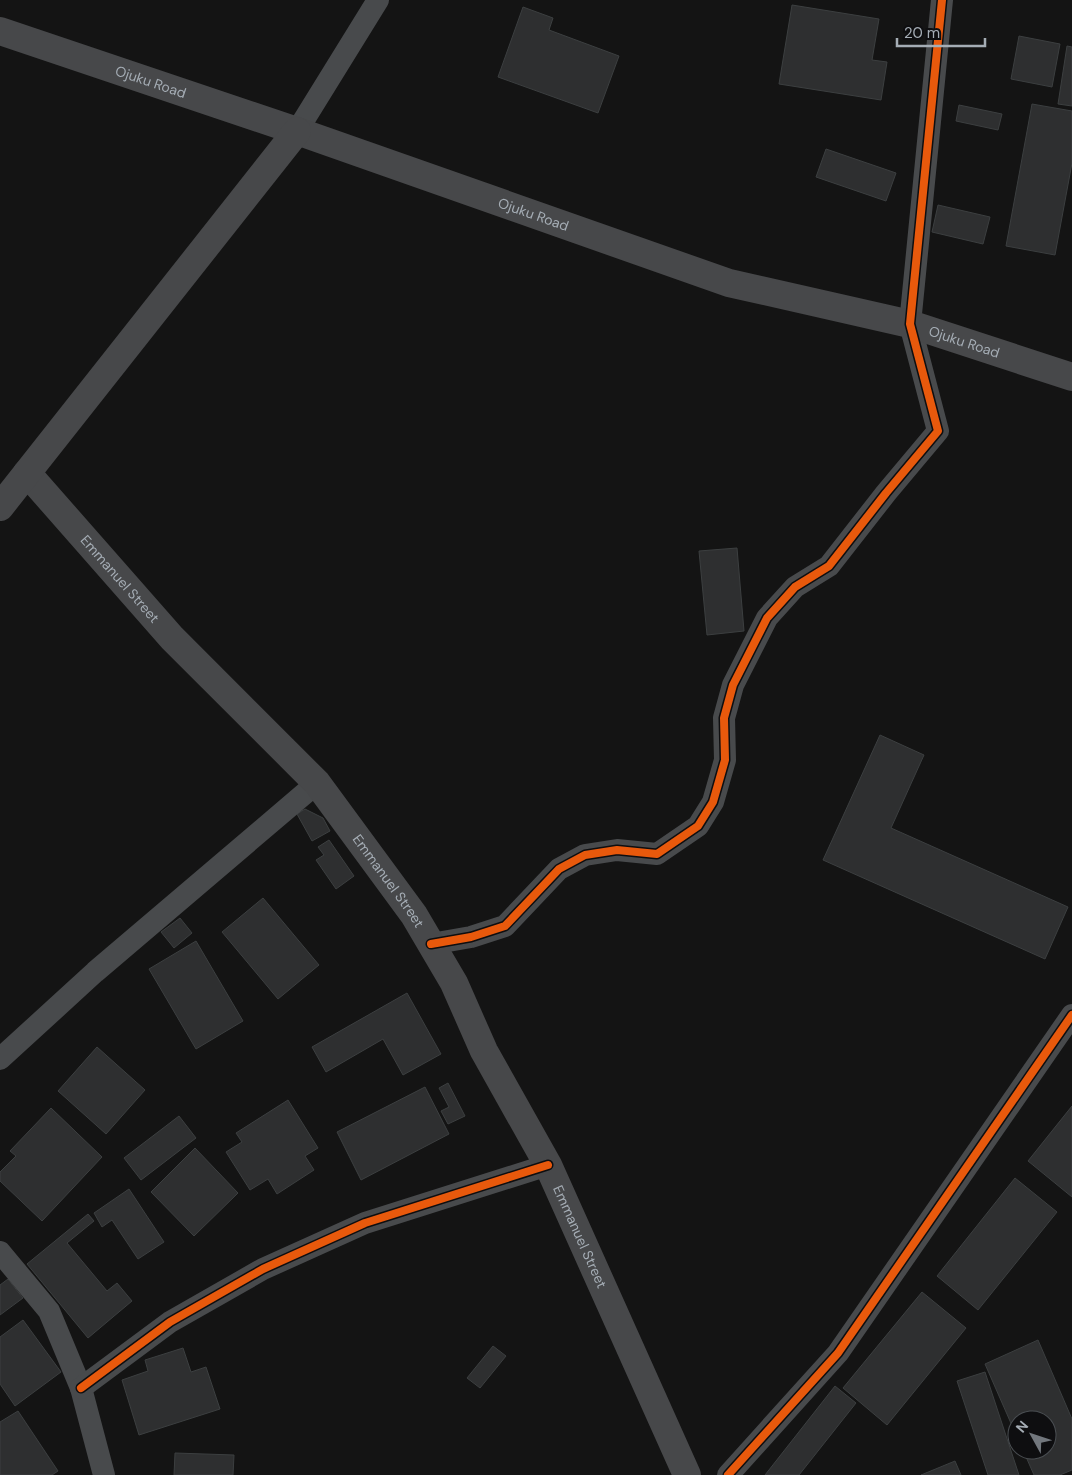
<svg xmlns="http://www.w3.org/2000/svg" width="1072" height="1475" font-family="'DM Sans',sans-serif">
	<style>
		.building { fill: #2e2f30; stroke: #3c3f40 }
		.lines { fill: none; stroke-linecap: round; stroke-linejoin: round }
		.street { stroke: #484a4c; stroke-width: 22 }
		.secondary { stroke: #47484a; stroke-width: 28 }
		.cycleway-casing { stroke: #0e0e10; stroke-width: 11 }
		.cycleway { stroke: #e8590c; stroke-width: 8 }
		.labels { text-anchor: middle; stroke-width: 4; stroke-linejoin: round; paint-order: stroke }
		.street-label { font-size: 14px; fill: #a5adb5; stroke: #0e0e10 }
	</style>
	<rect width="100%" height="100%" fill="#141414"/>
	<g class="building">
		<path d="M792,5L879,19L872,60L887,62L881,100L779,84Z"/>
		<path d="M523,7L553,18L549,30L619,56L598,113L498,77Z"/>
		<path d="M1019,36L1060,44L1052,87L1011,79Z"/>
		<path d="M1067,46L1072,47V106L1058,104Z"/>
		<path d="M1032,104L1072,111V163L1055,255L1006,246Z"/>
		<path d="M959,105L1002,114L998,130L956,121Z"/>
		<path d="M826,149L896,173L886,201L816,177Z"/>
		<path d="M938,205L990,217L983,244L932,232Z"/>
		<path d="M737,548L744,631L707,635L699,551Z"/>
		<path d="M880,735L924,755L891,828L1068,907L1045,959L823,860Z"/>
		<path d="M305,809L323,818L330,831L312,841L297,814Z"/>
		<path d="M329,840L354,876L336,889L316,860L324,855L318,847Z"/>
		<path d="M263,898L319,965L278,999L222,932Z"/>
		<path d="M180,918L192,933L174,948L161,932Z"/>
		<path d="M196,941L243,1021L196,1049L149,969Z"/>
		<path d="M407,993L441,1054L403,1075L383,1039L326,1072L312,1047Z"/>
		<path d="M97,1047L145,1090L106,1134L58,1091Z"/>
		<path d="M448,1083L465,1116L448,1124L441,1111L449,1107L439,1088Z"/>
		<path d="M425,1087L449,1134L361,1180L337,1132Z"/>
		<path d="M288,1100L318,1148L305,1156L314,1170L277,1194L268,1179L250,1190L226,1152L242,1142L236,1133Z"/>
		<path d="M1072,1106V1197L1028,1161Z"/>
		<path d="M51,1108L102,1157L42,1221L0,1181V1172L16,1156L10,1151Z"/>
		<path d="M179,1116L196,1138L141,1180L124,1158Z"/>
		<path d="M195,1148L238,1193L194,1236L151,1192Z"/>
		<path d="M1015,1178L1057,1212L978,1310L937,1276Z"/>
		<path d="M129,1189L164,1242L138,1259L112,1220L102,1227L94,1213Z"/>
		<path d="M88,1214L94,1221L67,1243L107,1291L117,1283L132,1301L88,1338L27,1264Z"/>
		<path d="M8,1279L23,1298L0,1315V1285Z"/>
		<path d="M922,1292L966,1328L887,1425L843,1388Z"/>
		<path d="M23,1320L61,1372L15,1406L0,1384V1337Z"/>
		<path d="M1038,1340L1072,1419V1470L1060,1475H1034L1023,1450H1047V1420H1017V1437L985,1364Z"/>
		<path d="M493,1346L506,1356L480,1388L467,1378Z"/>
		<path d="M183,1348L191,1372L206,1367L220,1409L139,1435L122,1380L148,1371L145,1360Z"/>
		<path d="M985,1372L1019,1475H988L957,1381Z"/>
		<path d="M835,1386L856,1403L799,1475H765Z"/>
		<path d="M18,1411L58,1471L52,1475H0V1422Z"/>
		<path d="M175,1453L234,1455L233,1475H174Z"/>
		<path d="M955,1461L961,1475H921Z"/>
	</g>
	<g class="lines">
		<g class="street">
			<path d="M297,131L378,0"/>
			<path d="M431,944L471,937L505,926L559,869L585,855L617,850L657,854L698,826L713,802L725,760L724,718L733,685L767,618L795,587L829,566L886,493L938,431L910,324L942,0"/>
			<path d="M0,1059L95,972L317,783"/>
			<path d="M0,1252L49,1311L81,1388L104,1475"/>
			<path d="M81,1388L170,1322L263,1269L365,1223L548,1165"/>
			<path d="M728,1475L838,1353L1072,1015"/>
		</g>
		<g class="secondary">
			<path id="s1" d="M0,31L297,131L729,283L910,324L1072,377"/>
			<path id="s2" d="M27,473L172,638L317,783L414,915L454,983L484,1051L548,1165L687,1475"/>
			<path d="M0,507L297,131"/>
		</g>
		<defs>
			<g id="cycleway">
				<path d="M431,944L471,937L505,926L559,869L585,855L617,850L657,854L698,826L713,802L725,760L724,718L733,685L767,618L795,587L829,566L886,493L938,431L910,324L942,0"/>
				<path d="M81,1388L170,1322L263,1269L365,1223L548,1165"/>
				<path d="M728,1475L838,1353L1072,1015"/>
			</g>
		</defs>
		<use href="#cycleway" class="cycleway-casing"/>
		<use href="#cycleway" class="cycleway"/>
	</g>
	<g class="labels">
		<g class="street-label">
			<text dy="5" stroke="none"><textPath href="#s1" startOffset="159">Ojuku Road</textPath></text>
			<text dy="5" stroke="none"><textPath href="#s1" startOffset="564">Ojuku Road</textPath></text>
			<text dy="5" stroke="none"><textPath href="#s1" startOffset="1014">Ojuku Road</textPath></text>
			<text dy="5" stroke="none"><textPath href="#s2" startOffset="141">Emmanuel Street</textPath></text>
			<text dy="5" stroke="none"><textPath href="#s2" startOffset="546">Emmanuel Street</textPath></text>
			<text dy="5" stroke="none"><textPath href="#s2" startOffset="951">Emmanuel Street</textPath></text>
		</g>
	</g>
	<g transform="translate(1032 1435) rotate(310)"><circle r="24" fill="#0e0e10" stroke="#4a4e52"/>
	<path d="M0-4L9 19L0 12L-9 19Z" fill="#72777d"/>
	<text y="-8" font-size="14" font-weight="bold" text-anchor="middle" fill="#a5adb5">N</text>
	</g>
	<path d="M897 38v8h88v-8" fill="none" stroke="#a5adb5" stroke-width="2.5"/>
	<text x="904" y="38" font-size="15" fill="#a5adb5" stroke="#0e0e10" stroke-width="4" paint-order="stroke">20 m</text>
</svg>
